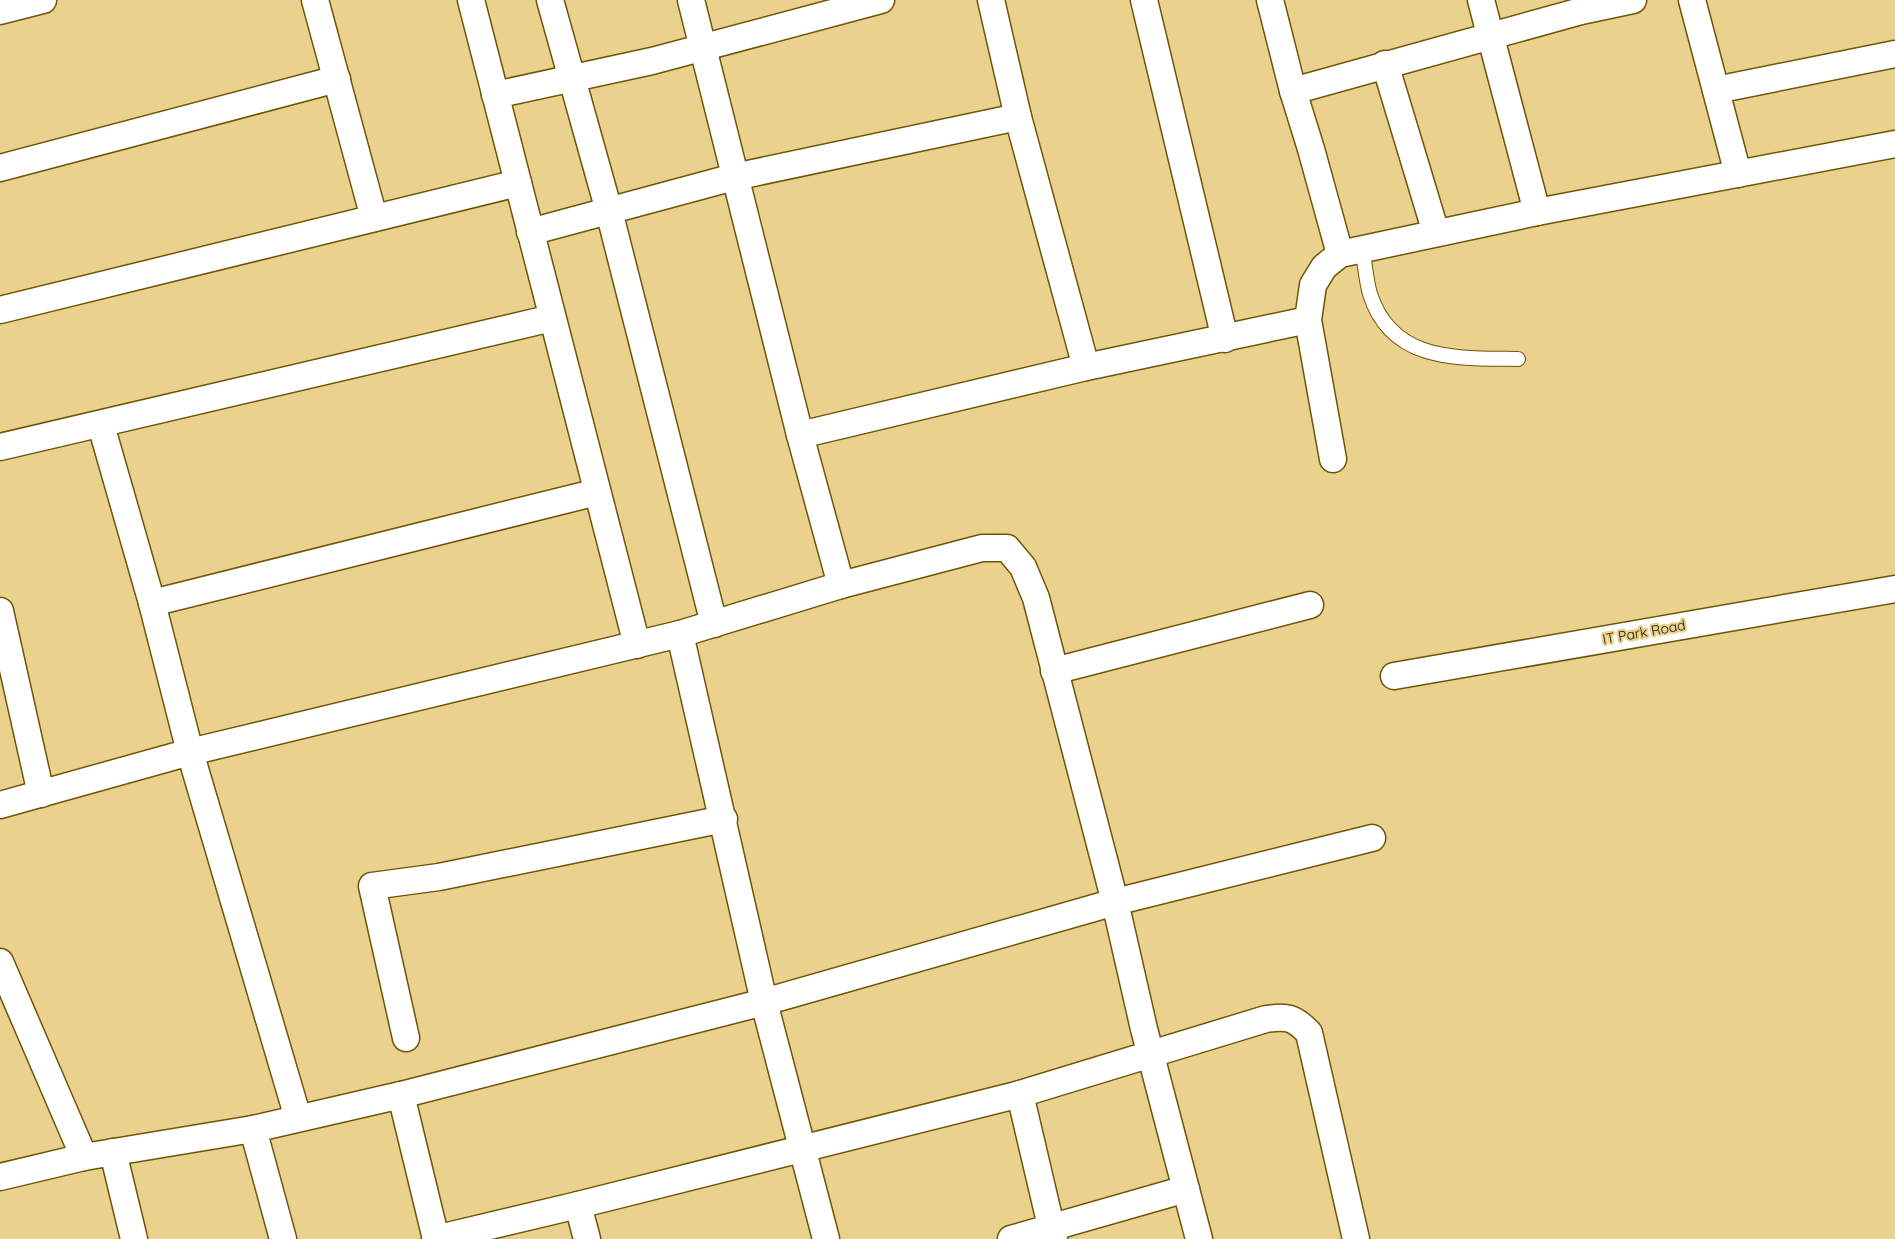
<svg xmlns="http://www.w3.org/2000/svg" width="1895" height="1239" font-family="Quicksand,sans-serif">
	<style>
		.lines { fill: none; stroke-linecap: round; stroke-linejoin: round }
		.service-casing { stroke: #6d5608; stroke-width: 16 }
		.minor-casing { stroke: #6d5608; stroke-width: 29 }
		.service { stroke: #fff; stroke-width: 14 }
		.minor { stroke: #fff; stroke-width: 26 }
		.labels { text-anchor: middle; stroke-width: 4.5; stroke-linejoin: round; paint-order: stroke }
		.street-label { font-size: 14px; fill: #180f00; stroke: #ead18d }
	</style>
	<rect width="100%" height="100%" fill="#ead18d"/>
	<g class="lines">
		<defs>
			<path id="service" d="M1362,249C1365,263 1366,280 1370,294C1392,363 1458,358 1518,359"/>
			<g id="minor">
				<path d="M315,0L374,218"/>
				<path d="M471,0L637,645"/>
				<path d="M550,0L609,211L714,624"/>
				<path d="M691,0L800,435L841,585"/>
				<path d="M991,0L1018,117L1086,367"/>
				<path d="M1144,0L1225,339"/>
				<path d="M1270,0L1293,91L1311,149L1340,254"/>
				<path d="M1481,0L1537,212"/>
				<path d="M1692,0L1738,174"/>
				<path d="M0,11L43,0"/>
				<path d="M1385,64L1436,233"/>
				<path d="M1716,90L1895,54"/>
				<path d="M1293,91L1581,11L1633,0"/>
				<path d="M495,95L652,61L881,0"/>
				<path d="M0,168L337,79"/>
				<path d="M530,232L734,177L1018,117"/>
				<path d="M0,310L518,183"/>
				<path d="M101,425L152,603L190,752L298,1118"/>
				<path d="M800,435L1086,367L1308,320"/>
				<path d="M0,447L552,318"/>
				<path d="M1333,459L1308,320L1313,285L1324,267L1340,254L1537,212L1895,144"/>
				<path d="M152,603L597,492"/>
				<path d="M0,611L41,794"/>
				<path d="M680,634L764,1002L826,1239"/>
				<path d="M1054,671L1310,605"/>
				<path d="M1394,676L1895,589"/>
				<path d="M0,805L190,752L680,634L841,585L982,548H1007L1023,567L1036,598L1115,902L1144,1029L1199,1239"/>
				<path d="M0,962L84,1157"/>
				<path d="M406,1038L372,886L439,877L724,819"/>
				<path d="M1020,1094L1054,1239"/>
				<path d="M401,1095L436,1239"/>
				<path d="M253,1129L283,1239"/>
				<path d="M113,1152L134,1239"/>
				<path d="M0,1177L84,1157L253,1129L401,1095L764,1002L1115,902L1372,838"/>
				<path d="M578,1205L587,1239"/>
				<path d="M435,1239L578,1205L1020,1094L1266,1019C1287,1016 1294,1017 1309,1033L1356,1239"/>
				<path d="M1011,1239L1186,1189"/>
			</g>
		</defs>
		<use href="#service" class="service-casing"/>
		<use href="#minor" class="minor-casing"/>
		<use href="#service" class="service"/>
		<use href="#minor" class="minor"/>
	</g>
	<g class="labels">
		<g class="street-label">
			<text transform="translate(1644 632) rotate(-10)" y="5">IT Park Road</text>
		</g>
	</g>
</svg>
